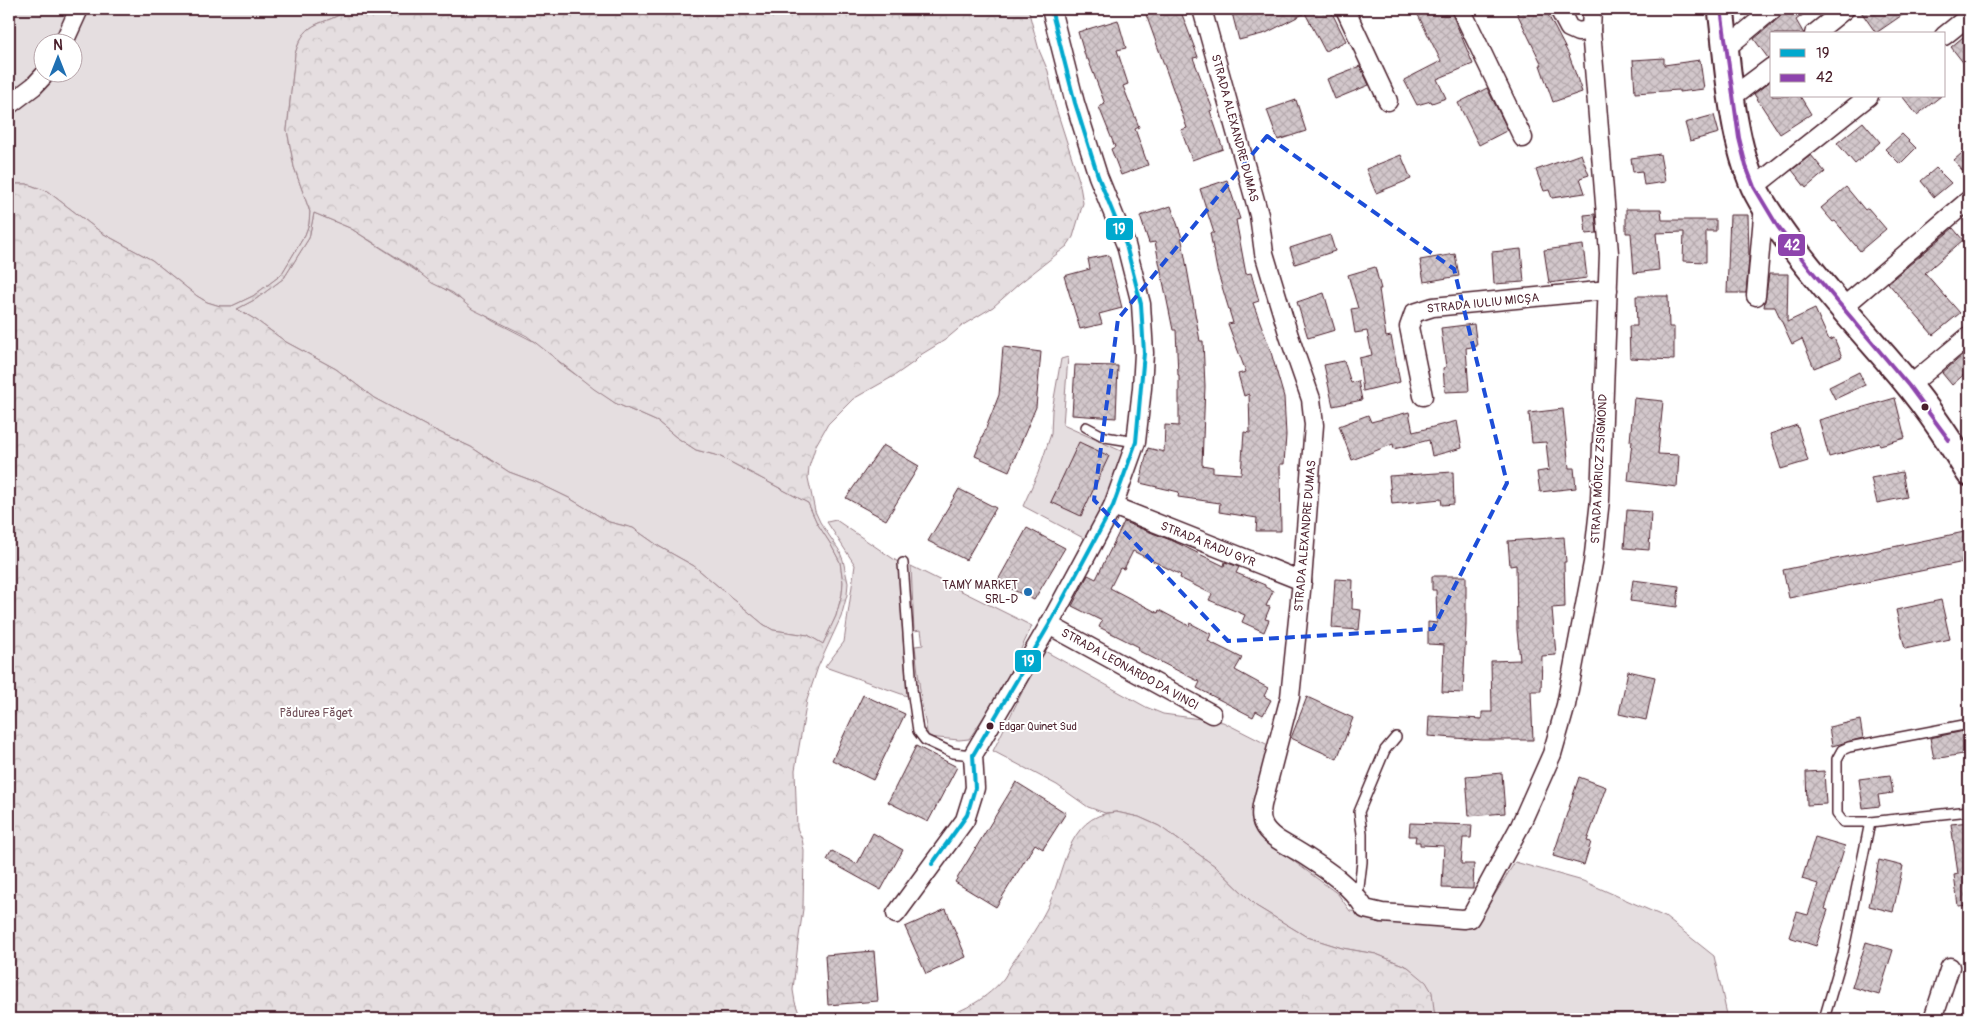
<svg xmlns="http://www.w3.org/2000/svg" width="1978" height="1028" font-family="Pangolin,sans-serif">
	<style>
		.green { fill: #e5dee0; stroke: #987e86; fill-rule: evenodd }
		.forest { fill: url(#forest-crowns); stroke: #987e86; fill-rule: evenodd }
		.building { fill: url(#building-cross-hatch); stroke: #4a1f2b }
		.lines { fill: none; stroke-linecap: round; stroke-linejoin: round }
		.lane-casing { stroke: #4a1f2b; stroke-width: 12 }
		.street-casing { stroke: #4a1f2b; stroke-width: 21 }
		.secondary-casing { stroke: #4a1f2b; stroke-width: 29 }
		.lane { stroke: #fff; stroke-width: 9 }
		.street { stroke: #fff; stroke-width: 18 }
		.secondary { stroke: #fff; stroke-width: 25 }
		.bus-1-casing { stroke: #fff; stroke-width: 8 }
		.bus-2-casing { stroke: #fff; stroke-width: 8 }
		.bus-1 { stroke: #00a9ce; stroke-width: 4 }
		.bus-2 { stroke: #8e44ad; stroke-width: 4 }
		.marked { fill: none; stroke: #1d4ed8; stroke-width: 4; stroke-dasharray: 10 6; stroke-linejoin: round }
		.bus-dot { fill: #4a1f2b; stroke: #fff; stroke-width: 2 }
		.poi-dot { fill: #1f6fb2; stroke: #fff; stroke-width: 2 }
		.labels { text-anchor: middle; stroke-width: 4; stroke-linejoin: round; paint-order: stroke }
		.bus-label { font-size: 11px; fill: #4a1f2b; stroke: #fff; text-anchor: start }
		.street-label { font-size: 12px; fill: #4a1f2b; stroke: #fff }
		.poi-label { font-size: 12px; fill: #4a1f2b; stroke: #fff; text-anchor: end }
		.park-label { font-size: 12px; fill: #714f58; stroke: #fff }
		.line-badge { stroke: #fff; stroke-width: 2 }
		.badge-label { font-size: 14px; text-anchor: middle; font-weight: bold; fill: #fff }
	</style>
	<defs>
		<pattern id="forest-crowns" width="20" height="18" patternUnits="userSpaceOnUse" patternTransform="scale(1.25)"><rect width="20" height="18" fill="#e5dee0"/><path d="M2 6a3 3 0 1 1 6 0M12 15a3 3 0 1 1 6 0" fill="none" stroke="#c6bec0"/></pattern>
		<pattern id="building-cross-hatch" width="8" height="8" patternUnits="userSpaceOnUse" patternTransform="scale(1.25)"><rect width="8" height="8" fill="#d2c7cb"/><path d="M0 0l8 8M0 8l8-8" fill="none" stroke="#b6aaae"/></pattern>
	</defs>
	<rect width="100%" height="100%" fill="#fff"/>
	<filter id="ink" filterUnits="userSpaceOnUse"><feTurbulence type="fractalNoise" baseFrequency=".02" numOctaves="2"/><feDisplacementMap in="SourceGraphic" scale="10" xChannelSelector="R" yChannelSelector="G"/><feConvolveMatrix kernelMatrix="1 2 1 2 8 2 1 2 1" color-interpolation-filters="sRGB"/></filter>
	<g filter="url(#ink)">
		<g class="green">
			<path d="M9,9H348C324,28 306,16 295,54L287,130L294,167L310,212L309,224L305,235L281,275L253,296L232,306H220L207,302L197,296L152,260L102,233L47,191L27,184H9ZM42,42H72V72H42Z"/>
			<path d="M314,213L350,228L494,321L537,343L565,367L615,403L658,422L676,437L696,450L719,456L808,503L817,523L830,543L840,562L843,582L842,594L836,616L823,644L808,635L773,630L763,624L694,566L660,547L633,528L609,522L569,498L536,482L509,472L471,447L428,427L374,398L336,369L286,342L256,320L237,309L256,299L284,278L309,238Z"/>
			<path d="M1068,357L1063,425L1128,454L1089,541L1023,506L1038,473L1051,434L1052,410L1061,359Z"/>
			<path d="M836,520L898,562L907,696L825,667L844,642L855,565L827,522Z"/>
			<path d="M911,566L1032,626L1000,693L969,739L959,740L928,737L921,700L915,646L923,645L921,630L914,631Z"/>
			<path d="M1043,650L1146,707L1163,714L1223,722L1274,748L1258,822L1269,843L1338,894L1350,911L1476,925L1515,862L1583,881L1665,917L1714,956L1728,1019H1435L1436,1015L1417,975L1408,967L1376,954L1342,948L1307,937L1256,906L1215,866L1159,826L1139,817L1116,812L1105,813L1088,807L1057,785L993,751Z"/>
		</g>
		<g class="forest">
			<path d="M348,9H1028L1039,50L1048,71L1055,105L1079,180L1083,203L1073,237L1067,246L1020,283L993,307L963,325L945,340L922,354L914,362L894,376L853,399L828,424L816,445L809,467L808,478L815,511L820,522L839,550L843,560L848,583L847,595L841,617L818,667L807,700L795,770L797,828L802,839L804,850L803,909L798,943L793,990L795,1002L801,1019H9V184H27L47,191L102,233L152,260L197,296L207,302L220,306H232L253,296L281,275L305,235L309,224L310,212L294,167L287,130L295,54C306,16 324,28 348,9ZM314,213L350,228L412,267L432,283L453,293L472,309L527,336L594,389L615,403L658,422L676,437L696,450L719,456L808,503L817,523L830,543L840,562L843,582L842,594L836,616L823,644L808,635L773,630L763,624L694,566L660,547L633,528L609,522L569,498L536,482L509,472L471,447L428,427L374,398L336,369L286,342L256,320L237,309L256,299L284,278L309,238Z"/>
			<path d="M1116,812L1139,817L1159,826L1215,866L1256,906L1307,937L1342,948L1376,954L1408,967L1426,982L1432,992L1435,1019H946C955,1012 965,1009 975,1003C985,997 997,987 1004,978C1007,974 1008,969 1011,965C1024,947 1036,930 1046,910C1065,876 1064,815 1116,812Z"/>
		</g>
		<g class="building">
			<path d="M1144,9H1180L1198,57L1193,58L1213,110L1210,111L1223,149L1192,160L1181,130L1187,128Z"/>
			<path d="M1231,9H1330L1346,41L1325,51L1305,13L1266,33L1239,40Z"/>
			<path d="M1415,9H1450L1473,64L1437,79L1446,98L1432,103L1431,101L1417,105L1404,80L1441,61Z"/>
			<path d="M1515,9H1545L1569,55L1582,92L1553,102L1540,65H1542Z"/>
			<path d="M1785,9H1811L1796,20L1804,34H1772V57L1768,58L1754,39L1780,17Z"/>
			<path d="M1859,9H1911L1876,33Z"/>
			<path d="M1118,20L1126,48L1117,50L1128,84L1123,86L1139,127L1135,129L1148,165L1121,175L1111,149L1115,147L1099,107L1105,104L1088,59H1086L1078,32Z"/>
			<path d="M1969,32V70L1951,47Z"/>
			<path d="M1664,58V65L1700,60L1704,89L1679,92V90L1635,93L1633,60Z"/>
			<path d="M1360,66L1369,85L1335,99L1327,79Z"/>
			<path d="M1772,80V96H1800L1811,114L1780,134L1754,94Z"/>
			<path d="M1487,88L1508,130L1479,145L1458,103Z"/>
			<path d="M1902,96H1941L1917,115Z"/>
			<path d="M1296,100L1306,131L1278,140L1267,110Z"/>
			<path d="M1714,115L1719,133L1690,141L1685,123Z"/>
			<path d="M1863,122L1880,142L1855,164L1837,143Z"/>
			<path d="M1902,134L1916,148L1900,164L1885,149Z"/>
			<path d="M1969,147V179L1954,160Z"/>
			<path d="M1581,154L1589,175L1580,178L1585,193L1552,198L1549,190L1544,191L1536,170Z"/>
			<path d="M1660,154L1665,182L1644,185L1642,171L1633,172L1631,158Z"/>
			<path d="M1401,155L1411,179L1376,193L1366,169Z"/>
			<path d="M1811,155L1825,172L1806,188L1792,170Z"/>
			<path d="M1936,168L1951,183L1934,197L1921,181Z"/>
			<path d="M1227,180L1240,219L1236,220L1246,274L1251,273L1259,301L1253,303L1270,349L1284,397L1286,435L1284,464H1280L1281,531H1256L1257,518L1219,512L1220,503L1178,497L1179,492L1140,483L1148,448L1164,452L1165,425L1179,426V375H1178L1176,330H1173L1155,242L1149,243L1140,216L1171,206L1181,235L1200,341H1203L1205,386L1202,465L1213,467V472L1241,474L1244,432L1250,433L1249,394L1244,396L1238,374L1246,372L1228,324L1233,323L1217,270L1210,233H1214L1200,189Z"/>
			<path d="M1846,187L1865,210L1868,208L1886,229L1860,251L1835,221L1833,222L1821,208Z"/>
			<path d="M1626,209H1661L1662,220H1716V231H1706V262L1683,261L1684,232L1656,233L1659,270L1634,273L1631,233H1626Z"/>
			<path d="M1595,214L1597,233L1586,234L1584,215Z"/>
			<path d="M1730,215H1748L1749,259L1746,293H1727Z"/>
			<path d="M1953,228L1963,240L1925,273L1960,313L1933,335L1888,283Z"/>
			<path d="M1330,235L1335,251L1295,264L1290,248Z"/>
			<path d="M1583,245L1587,278L1549,283L1544,250Z"/>
			<path d="M1521,249L1524,282L1494,284L1492,252Z"/>
			<path d="M1455,254L1459,276L1424,282L1420,260Z"/>
			<path d="M1109,255L1122,308L1099,314L1102,324L1080,329L1064,276L1090,269L1088,259Z"/>
			<path d="M1375,267L1381,289H1379L1386,337L1391,336L1400,382L1363,391L1359,358L1372,355L1367,331L1355,333L1351,309L1358,308L1348,275Z"/>
			<path d="M1769,274H1788L1787,322L1815,309L1829,340L1834,338L1842,357L1814,368L1802,339L1792,344L1775,307H1764Z"/>
			<path d="M1324,293L1335,330L1308,338L1297,302Z"/>
			<path d="M1636,296H1668L1669,327H1674V360L1630,358L1629,326H1637Z"/>
			<path d="M1474,324L1477,346L1466,348L1469,391L1445,392L1443,368L1446,367L1441,328Z"/>
			<path d="M1003,347L1041,352L1036,407L1009,471L975,456L999,395Z"/>
			<path d="M1969,350V370L1952,385L1942,373Z"/>
			<path d="M1344,361L1351,383L1358,381L1362,400L1333,406L1324,365Z"/>
			<path d="M1075,365L1118,366L1116,418L1072,415Z"/>
			<path d="M1859,372L1865,385L1835,399L1829,387Z"/>
			<path d="M1634,398L1663,401L1658,454L1679,455L1677,487L1628,481L1632,441H1630Z"/>
			<path d="M1895,398L1905,438L1880,445L1879,443L1829,457L1819,420Z"/>
			<path d="M1563,409L1569,468H1574L1576,488L1540,492L1537,472L1549,470L1546,442L1532,443L1529,413Z"/>
			<path d="M1409,412L1413,432L1457,421L1462,448L1432,456L1429,440L1394,449L1393,444L1352,460L1339,426L1368,415L1371,422Z"/>
			<path d="M1797,425L1808,461L1781,469L1770,434Z"/>
			<path d="M1079,442L1109,456L1081,516L1051,502Z"/>
			<path d="M883,445L919,466L886,520L846,498Z"/>
			<path d="M1453,472L1454,504L1442,505L1441,499L1392,504L1389,476Z"/>
			<path d="M1902,472L1907,497L1877,503L1871,478Z"/>
			<path d="M959,489L996,508L966,560L928,541Z"/>
			<path d="M1627,510L1651,512L1649,550L1624,548Z"/>
			<path d="M1124,522L1173,541L1224,566L1225,562L1239,567L1236,573L1265,585V587L1273,591L1266,606L1270,607L1265,619L1269,620L1264,632L1242,622L1245,615L1209,600L1212,594L1180,578L1181,575L1133,551L1124,569L1120,568L1110,588L1158,613L1159,610L1189,626L1190,623L1211,634L1208,641L1242,658L1235,670L1268,688L1264,696L1271,700L1263,715L1256,711L1253,717L1197,688L1200,682L1137,650L1139,647L1099,627L1102,621L1072,606L1088,575L1096,579Z"/>
			<path d="M1027,528L1065,548L1034,600L997,582Z"/>
			<path d="M1969,531V561L1789,598L1783,570Z"/>
			<path d="M1564,537L1566,562H1564L1565,607L1552,608L1556,655L1542,656L1541,691H1531L1533,740H1482L1428,736L1429,716L1482,719V712H1492L1491,661L1520,660L1517,630L1516,565L1510,566L1508,541Z"/>
			<path d="M1432,576H1466V625L1463,693L1442,692L1444,645L1428,644V622L1437,623L1436,590H1432Z"/>
			<path d="M1335,579L1353,580L1352,609L1361,610L1359,630L1332,628Z"/>
			<path d="M1633,580L1679,586L1677,607L1630,601Z"/>
			<path d="M1941,600L1950,639L1905,649L1896,610Z"/>
			<path d="M1628,671L1655,677L1646,720L1619,714Z"/>
			<path d="M863,695L905,714L873,780L832,760Z"/>
			<path d="M1307,697L1353,718L1337,759L1291,738Z"/>
			<path d="M1860,720L1863,738L1832,746L1829,727Z"/>
			<path d="M1969,730V753L1934,759L1930,738Z"/>
			<path d="M916,746L957,767L928,822L888,802Z"/>
			<path d="M1824,771L1826,804L1807,805L1806,772Z"/>
			<path d="M1502,773L1505,813L1469,816L1466,776Z"/>
			<path d="M1890,775L1893,793L1878,795L1880,806L1863,808L1859,779Z"/>
			<path d="M1579,777L1606,787L1587,841L1591,842L1584,865L1553,856Z"/>
			<path d="M1016,782L1066,813L1043,849L1035,844L996,907L955,882Z"/>
			<path d="M1969,822V905L1958,906L1954,875L1958,874L1951,824Z"/>
			<path d="M1410,823L1472,825L1471,838H1463L1461,864H1474L1473,889L1442,888L1444,846L1420,845V842H1415L1416,836H1409Z"/>
			<path d="M873,833L903,850L881,890L827,860L832,851L857,864Z"/>
			<path d="M1815,837L1845,846L1825,909L1828,910L1816,946L1789,937L1797,912L1808,915L1818,884L1802,879Z"/>
			<path d="M1879,860L1903,866L1893,912L1869,906Z"/>
			<path d="M946,909L966,957L926,974L905,927Z"/>
			<path d="M1866,942L1893,950L1879,995L1852,987Z"/>
			<path d="M874,951L878,1001L828,1005L825,955Z"/>
		</g>
		<g class="lines">
			<defs>
				<g id="lane">
					<path d="M1086,427L1105,437L1136,442"/>
					<path d="M903,563L912,689L918,731L925,740L953,753L973,755"/>
					<path d="M1969,724L1849,747L1842,750L1837,759V814L1843,822H1870L1969,811"/>
					<path d="M1358,896L1362,862V833L1359,812L1385,750L1396,737"/>
					<path d="M1824,1019L1843,954L1870,822"/>
				</g>
				<g id="street">
					<path d="M1202,9L1259,215L1264,253L1289,336L1311,399L1314,425L1302,581L1290,697L1262,805C1261,811 1260,818 1263,824C1269,838 1290,846 1302,854C1325,869 1351,885 1365,909L1382,913L1463,919L1470,918L1473,913L1520,826L1552,754L1566,705L1593,563L1600,500L1609,253L1591,30L1592,9"/>
					<path d="M1345,9L1388,101"/>
					<path d="M1461,9L1523,138"/>
					<path d="M1559,9L1569,28L1578,32L1591,30"/>
					<path d="M1814,34L1845,9"/>
					<path d="M1944,36L1969,16"/>
					<path d="M64,42L79,9"/>
					<path d="M1726,48L1773,9"/>
					<path d="M1732,97L1772,67"/>
					<path d="M9,105L34,86L47,72"/>
					<path d="M1754,187L1869,96"/>
					<path d="M1756,296L1764,205"/>
					<path d="M1842,308L1969,200"/>
					<path d="M1909,386L1969,336"/>
					<path d="M1423,396L1409,327L1414,313L1433,307L1608,290"/>
					<path d="M1113,506L1302,581"/>
					<path d="M1049,625L1212,714"/>
					<path d="M896,914L965,820L975,788L973,755L1049,625L1113,506L1136,442L1142,388L1144,353L1141,304L1126,245L1098,176L1075,103L1051,9"/>
					<path d="M1933,1019L1950,967"/>
				</g>
				<path id="secondary" d="M1721,9C1728,64 1731,136 1754,187C1764,208 1779,228 1793,247C1823,287 1857,325 1890,363C1920,397 1946,434 1969,473"/>
			</defs>
			<use href="#lane" class="lane-casing"/>
			<use href="#street" class="street-casing"/>
			<use href="#secondary" class="secondary-casing"/>
			<use href="#lane" class="lane"/>
			<use href="#street" class="street"/>
			<use href="#secondary" class="secondary"/>
			<defs>
				<path id="bus-1" d="M932,864L967,815L975,788L973,755L1049,625L1113,506L1136,442L1144,353L1141,304L1126,245L1098,176L1075,103L1051,9"/>
				<path id="bus-2" d="M1721,9L1739,138L1746,166L1754,187L1778,227L1810,269L1909,386L1949,440"/>
			</defs>
			<use href="#bus-1" class="bus-1-casing"/>
			<use href="#bus-2" class="bus-2-casing"/>
			<use href="#bus-1" class="bus-1"/>
			<use href="#bus-2" class="bus-2"/>
		</g>
	</g>
	<path class="marked" d="M1267,136L1454,269L1507,483L1433,629L1228,641L1094,500L1118,319Z"/>
	<g class="bus-dot">
		<circle cx="1925" cy="407" r="4.5"/>
		<circle cx="990" cy="726" r="4.5"/>
	</g>
	<circle class="poi-dot" cx="1028" cy="592" r="5"/>
	<g class="labels">
		<g class="bus-label">
			<text x="999" y="730">Edgar Quinet Sud</text>
		</g>
		<g class="street-label">
			<text transform="translate(1235 128) rotate(75)" y="4">STRADA ALEXANDRE DUMAS</text>
			<text transform="translate(1483 303) rotate(-6)" y="4">STRADA IULIU MICȘA</text>
			<text transform="translate(1599 469) rotate(-87)" y="4">STRADA MÓRICZ ZSIGMOND</text>
			<text transform="translate(1305 536) rotate(-85)" y="4">STRADA ALEXANDRE DUMAS</text>
			<text transform="translate(1208 544) rotate(22)" y="4">STRADA RADU GYR</text>
			<text transform="translate(1130 669) rotate(29)" y="4">STRADA LEONARDO DA VINCI</text>
		</g>
		<g class="poi-label">
			<text x="1018" y="589">TAMY MARKET<tspan x="1018" dy="14">SRL-D</tspan></text>
		</g>
		<g class="park-label">
			<text x="316" y="717">Pădurea Făget</text>
		</g>
	</g>
	<g class="line-badge">
		<rect x="1105" y="217" width="29" height="24" rx="5" fill="#00a9ce"/>
		<rect x="1777" y="233" width="29" height="24" rx="5" fill="#8e44ad"/>
		<rect x="1014" y="649" width="28" height="24" rx="5" fill="#00a9ce"/>
	</g>
	<g class="badge-label">
		<text x="1119" y="234">19</text>
		<text x="1792" y="250">42</text>
		<text x="1028" y="666">19</text>
	</g>
	<rect width="1978" height="1028" fill="none" stroke="#fff" stroke-width="30"/>
	<rect x="15" y="15" width="1948" height="998" fill="none" stroke="#4a1f2b" stroke-width="2" filter="url(#ink)"/>
	<rect x="1770" y="32" width="175" height="65" fill="#ffffff" stroke="#b7a5aa"/>
	<rect x="1780" y="49" width="25" height="8" fill="#00a9ce" stroke="#b7a5aa"/>
	<text x="1816" y="58" font-size="15" fill="#4a1f2b">19</text>
	<rect x="1780" y="74" width="25" height="8" fill="#8e44ad" stroke="#b7a5aa"/>
	<text x="1816" y="82" font-size="15" fill="#4a1f2b">42</text>
	<g transform="translate(58 58)"><circle r="24" fill="#ffffff" stroke="#b7a5aa"/>
	<path d="M0-4L9 19L0 12L-9 19Z" fill="#1f6fb2"/>
	<text y="-8" font-size="14" font-weight="bold" text-anchor="middle" fill="#4a1f2b">N</text>
	</g>
</svg>
